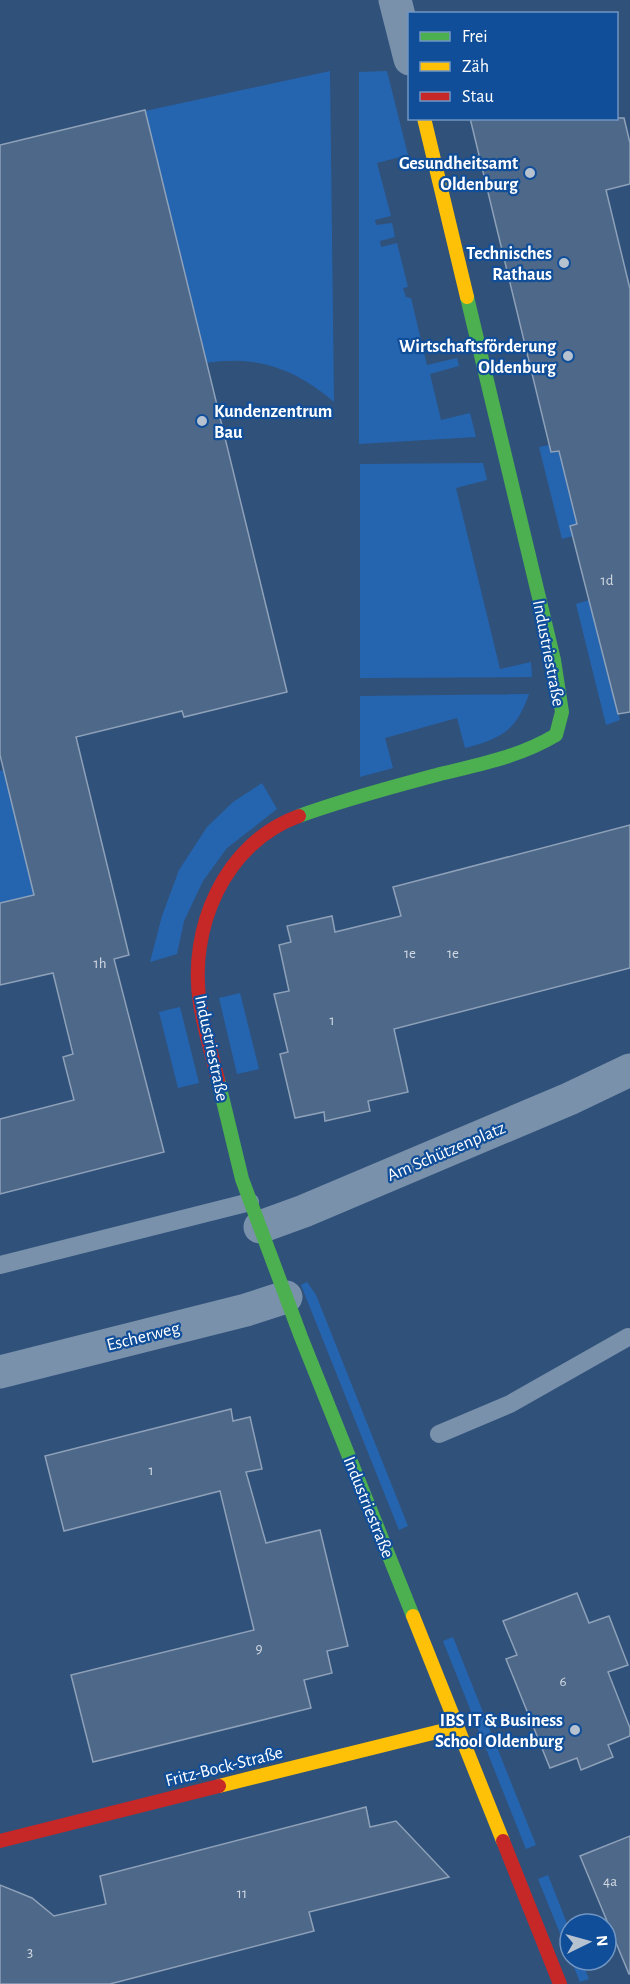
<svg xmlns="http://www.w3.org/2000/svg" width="630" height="1984" font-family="'Alegreya Sans',sans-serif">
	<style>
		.green { fill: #2565b0 }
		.building { fill: #4d6889; stroke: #8ea1b9; stroke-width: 1.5 }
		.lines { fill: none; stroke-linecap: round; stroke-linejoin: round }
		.lane { stroke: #7a91ac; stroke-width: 18 }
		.street { stroke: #7a91ac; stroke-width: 33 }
		.fast { stroke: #4caf50; stroke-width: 14 }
		.slow { stroke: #ffc107; stroke-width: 14 }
		.jam { stroke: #c62828; stroke-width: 14 }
		.poi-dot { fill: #b7c2d0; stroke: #104e99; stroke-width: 2 }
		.labels { text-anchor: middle; stroke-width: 4.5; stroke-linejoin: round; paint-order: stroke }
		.number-label { font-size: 15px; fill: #d2d9e2 }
		.poi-label { font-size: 18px; font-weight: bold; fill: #fff; stroke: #104e99; text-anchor: end }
		.street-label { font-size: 18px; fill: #fff; stroke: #104e99 }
	</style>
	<rect width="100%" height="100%" fill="#30517a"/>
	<g class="green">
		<path d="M330,71L334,402C296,369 257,355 206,363L145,111Z"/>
		<path d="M387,71L408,155L377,163L391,216L375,220L376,225L392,223L395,237L380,241L381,247L397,243L408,287L403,288L406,297L411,298L427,365L457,358L459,366L430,374L441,420L470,413L476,437L359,444V72Z"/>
		<path d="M549,445L551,452L559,451L577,524L570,526L573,536L562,539L539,447Z"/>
		<path d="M483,463L487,480L456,488L500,669L531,662L532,677L360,678V464Z"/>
		<path d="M589,600L620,720L606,725L576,604Z"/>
		<path d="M529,694C516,731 502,738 465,748L457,718L385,738L393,768L360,777V696Z"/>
		<path d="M4,770L34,895L0,903V771Z"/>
		<path d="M262,783L277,809L227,848L203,881L184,921L177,954L150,962L162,916L179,870L207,827L233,802Z"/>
		<path d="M240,993L259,1069L237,1074L219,998Z"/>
		<path d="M180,1007L199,1083L178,1088L159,1012Z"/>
		<path d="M307,1282L316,1295L408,1526L399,1530L301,1285Z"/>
		<path d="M453,1637L536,1845L526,1849L443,1641Z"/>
		<path d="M548,1875L570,1931V1958L538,1879Z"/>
		<path d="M571,1960H581L589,1979L580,1982Z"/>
	</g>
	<g class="building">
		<path d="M145,110L287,692L184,717L182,711L76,737L129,955L114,959L164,1152L0,1194V1119L74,1100L63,1057L73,1054L53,973L0,985V903L34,895L0,755V145Z"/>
		<path d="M470,118H624L630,143V184L606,190L630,289V712L618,714L570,526L577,524L559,451L551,452Z"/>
		<path d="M630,825V968L394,1029L408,1092L368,1101L370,1111L325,1121L324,1112L295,1118L280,1054L288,1052L274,994L289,991L279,945L291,942L287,926L332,916L335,932L401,916L393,887Z"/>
		<path d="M231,1409L233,1421L250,1417L262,1469L246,1472L266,1543L320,1530L348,1646L327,1651L332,1673L304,1680L311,1708L93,1762L71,1675L254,1630L220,1491L64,1531L45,1456Z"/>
		<path d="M577,1593L589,1623L609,1616L628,1665L608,1672L630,1728V1736L608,1745L613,1757L581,1770L577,1758L550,1768L506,1659L517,1655L503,1621Z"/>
		<path d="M366,1807L370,1827L396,1821L449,1877L309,1912L314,1931L110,1984H0V1885L32,1898L54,1916L106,1904L100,1876Z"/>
		<path d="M630,1836V1974H629L580,1856Z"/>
	</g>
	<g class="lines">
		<g class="lane">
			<path d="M0,1265L250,1202"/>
			<path d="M439,1434L510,1404L628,1337"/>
		</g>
		<g class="street">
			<path d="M395,0L410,59"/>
			<path d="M260,1227L304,1211L569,1099L630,1070"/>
			<path d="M0,1372L246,1310L286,1297"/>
		</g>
		<g class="fast">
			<path d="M299,816C345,799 392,787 440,774C481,764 519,757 556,735L562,712L554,660L467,297"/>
			<path d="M218,1080L242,1179L301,1337L413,1616"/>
		</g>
		<g class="slow">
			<path d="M424,118L467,297"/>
			<path d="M413,1616L503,1841"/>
			<path d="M219,1786L457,1727"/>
		</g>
		<g class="jam">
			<path d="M218,1080C212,1055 204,1029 200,1004C188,929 224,843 299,816"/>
			<path d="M0,1841L219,1786"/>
			<path d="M503,1841L560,1984"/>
		</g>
	</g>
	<g class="poi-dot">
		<circle cx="530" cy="173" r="6"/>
		<circle cx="564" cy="263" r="6"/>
		<circle cx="568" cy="356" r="6"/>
		<circle cx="202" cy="421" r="6"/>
		<circle cx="575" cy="1730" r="6"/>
	</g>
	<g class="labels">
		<g class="number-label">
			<text x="607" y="585">1d</text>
			<text x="410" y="958">1e</text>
			<text x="453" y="958">1e</text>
			<text x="100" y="968">1h</text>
			<text x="332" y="1025">1</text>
			<text x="151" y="1475">1</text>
			<text x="259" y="1653">9</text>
			<text x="563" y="1686">6</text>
			<text x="610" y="1886">4a</text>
			<text x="242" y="1898">11</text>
			<text x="30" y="1957">3</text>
		</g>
		<g class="poi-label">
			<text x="518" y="169">Gesundheitsamt<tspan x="518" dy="21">Oldenburg</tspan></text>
			<text x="552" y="259">Technisches<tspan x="552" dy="21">Rathaus</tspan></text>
			<text x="556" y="352">Wirtschaftsförderung<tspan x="556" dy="21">Oldenburg</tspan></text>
			<text x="214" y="417" text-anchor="start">Kundenzentrum<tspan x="214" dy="21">Bau</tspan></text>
			<text x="563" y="1726">IBS IT &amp; Business<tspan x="563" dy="21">School Oldenburg</tspan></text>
		</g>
		<g class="street-label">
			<text transform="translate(549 653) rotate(79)" y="6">Industriestraße</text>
			<text transform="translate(212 1048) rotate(78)" y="6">Industriestraße</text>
			<text transform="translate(446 1151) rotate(-23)" y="6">Am Schützenplatz</text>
			<text transform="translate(143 1336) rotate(-14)" y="6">Escherweg</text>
			<text transform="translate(369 1507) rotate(68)" y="6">Industriestraße</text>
			<text transform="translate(224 1766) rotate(-14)" y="6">Fritz-Bock-Straße</text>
		</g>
	</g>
	<rect x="408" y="12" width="210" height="108" fill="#104e99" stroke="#7095c2" stroke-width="1.5"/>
	<rect x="420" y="32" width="30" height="9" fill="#4caf50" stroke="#7095c2" stroke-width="1.5"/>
	<text x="462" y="42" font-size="18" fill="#ffffff">Frei</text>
	<rect x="420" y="62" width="30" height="9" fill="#ffc107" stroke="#7095c2" stroke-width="1.5"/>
	<text x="462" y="72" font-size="18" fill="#ffffff">Zäh</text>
	<rect x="420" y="92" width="30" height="9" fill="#c62828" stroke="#7095c2" stroke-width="1.5"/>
	<text x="462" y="102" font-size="18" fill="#ffffff">Stau</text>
	<g transform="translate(588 1942) rotate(85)"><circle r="28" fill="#104e99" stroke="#7095c2" stroke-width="1.5"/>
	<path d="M0-4.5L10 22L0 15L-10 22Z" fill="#b7c2d0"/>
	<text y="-9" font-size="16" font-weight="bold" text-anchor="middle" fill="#ffffff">N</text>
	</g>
</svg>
